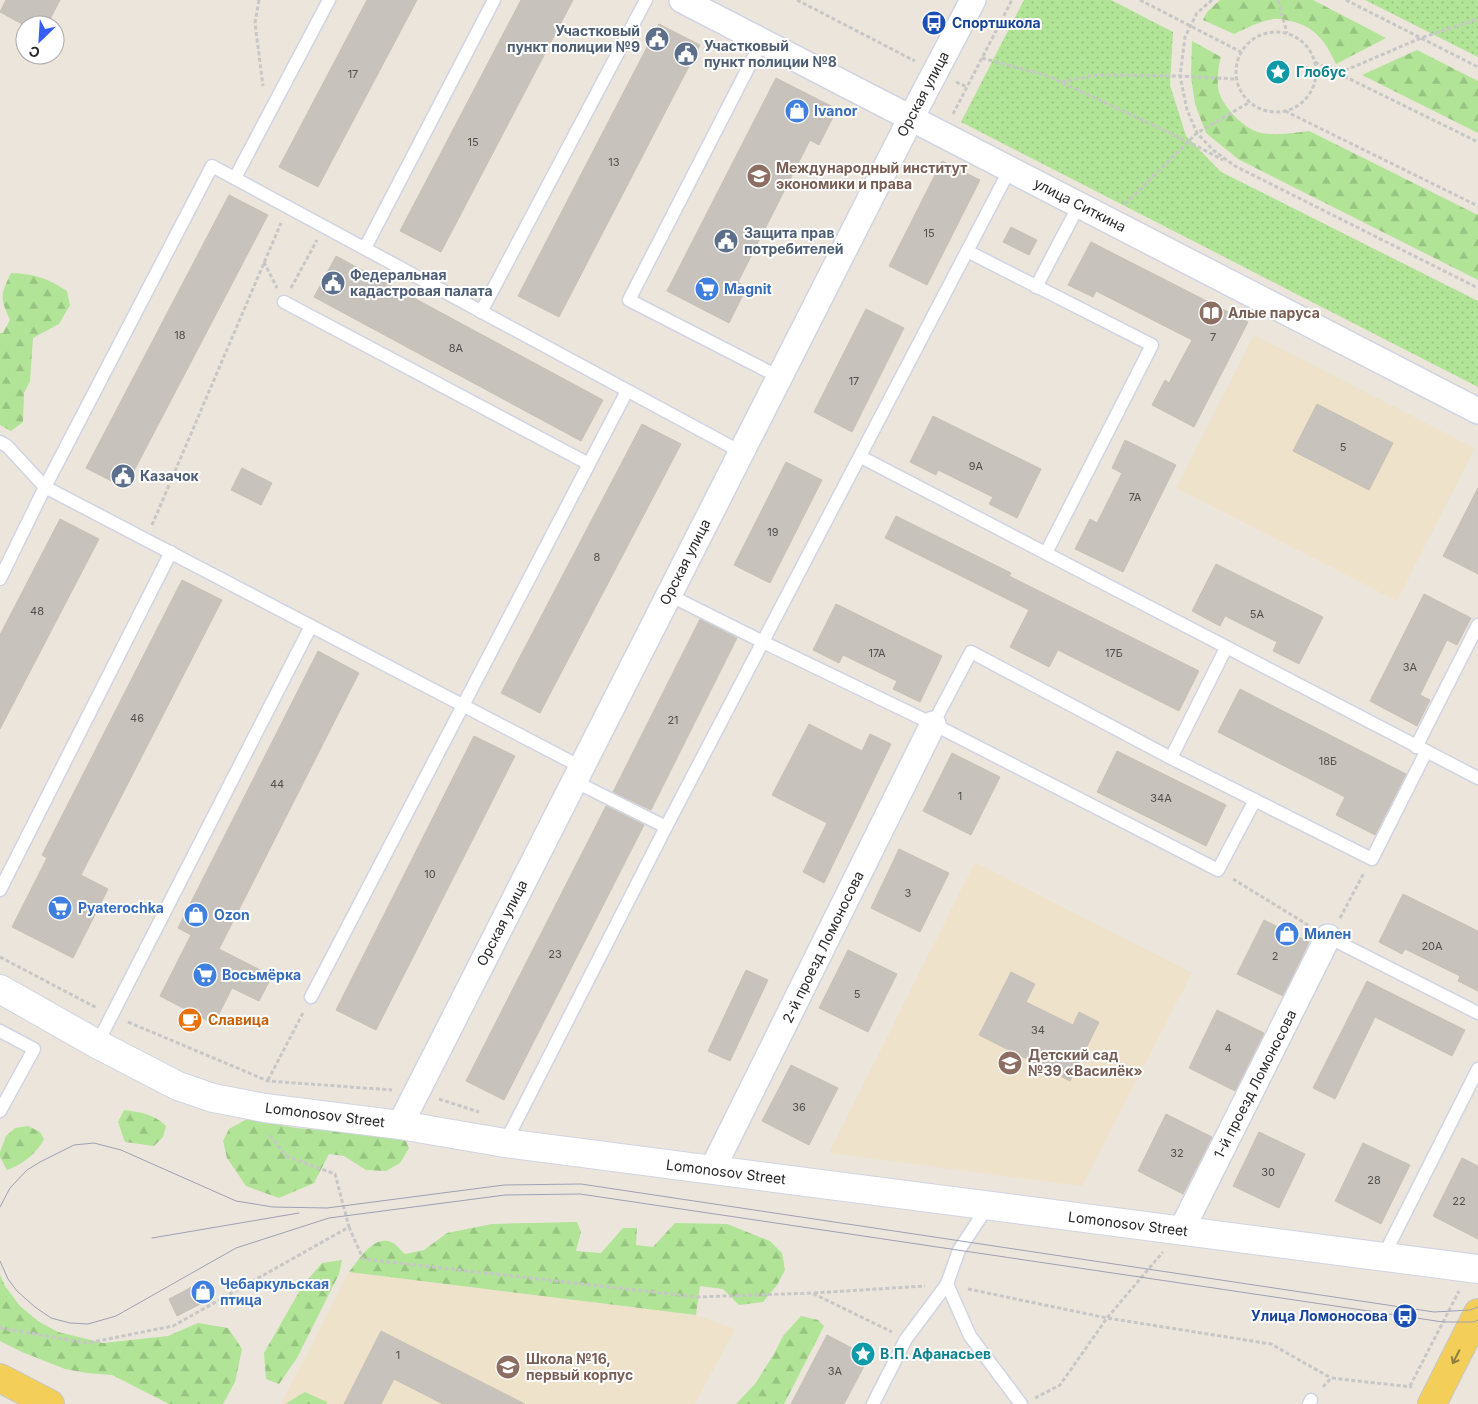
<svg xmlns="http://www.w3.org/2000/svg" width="1478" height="1404" font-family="Inter,sans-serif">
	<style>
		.education { fill: #eee2ca }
		.grass { fill: url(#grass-dots) }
		.forest { fill: url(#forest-firs) }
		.building { fill: #c7c2bb; stroke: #c7c1b5 }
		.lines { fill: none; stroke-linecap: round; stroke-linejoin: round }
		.lane-casing { stroke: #d0d4e3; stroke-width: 15 }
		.street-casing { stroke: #d0d4e3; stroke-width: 28 }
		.secondary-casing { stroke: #d0d4e3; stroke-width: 30 }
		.primary-casing { stroke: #c7c7c7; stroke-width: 30 }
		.path { stroke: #c7c7c7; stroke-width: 3; stroke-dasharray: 4 2.5; stroke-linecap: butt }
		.lane { stroke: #fff; stroke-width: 12 }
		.street { stroke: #fff; stroke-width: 25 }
		.secondary { stroke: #fff; stroke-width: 28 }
		.primary { stroke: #f3ce59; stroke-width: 28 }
		.tram { stroke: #9ea1b4; stroke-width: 1 }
		.oneway { stroke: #8e7c41 }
		.labels { text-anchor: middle; stroke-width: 4; stroke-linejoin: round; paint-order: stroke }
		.number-label { font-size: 11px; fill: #504f4e }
		.transit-label { font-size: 14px; font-weight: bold; fill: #164399; stroke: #fff; text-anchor: start }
		.service-label { font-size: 14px; font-weight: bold; fill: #4e5e75; stroke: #fff; text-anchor: start }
		.culture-label { font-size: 14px; font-weight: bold; fill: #0d838f; stroke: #fff; text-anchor: start }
		.street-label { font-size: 14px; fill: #292929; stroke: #fff }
		.shop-label { font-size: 14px; font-weight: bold; fill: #366cbe; stroke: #fff; text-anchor: start }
		.education-label { font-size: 14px; font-weight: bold; fill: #785e54; stroke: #fff; text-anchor: start }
		.food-label { font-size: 14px; font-weight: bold; fill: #c56008; stroke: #fff; text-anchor: start }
	</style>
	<defs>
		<pattern id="grass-dots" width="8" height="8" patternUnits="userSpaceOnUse" patternTransform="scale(1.25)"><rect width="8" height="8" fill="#b1e496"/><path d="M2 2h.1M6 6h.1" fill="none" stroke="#98c481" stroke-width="1.8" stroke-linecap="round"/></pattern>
		<pattern id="forest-firs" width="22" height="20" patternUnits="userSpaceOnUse" patternTransform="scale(1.25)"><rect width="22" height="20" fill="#b1e496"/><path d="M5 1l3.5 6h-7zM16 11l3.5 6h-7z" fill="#98c481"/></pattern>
	</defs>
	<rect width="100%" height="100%" fill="#ece5db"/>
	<g class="education">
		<path d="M1254,335L1475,448L1397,601L1176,488Z"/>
		<path d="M975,862L1192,973L1082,1186L829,1153Z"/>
		<path d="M349,1272L696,1315L735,1329L695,1404H281Z"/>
	</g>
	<g class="grass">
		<path d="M1024,0H1111L1173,32L1170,85L1186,136L1221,172L1478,301V387L961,122Z"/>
		<path d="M1365,0H1478V57Z"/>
	</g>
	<g class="forest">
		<path d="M1220,0H1313L1386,38L1336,64C1326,42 1315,26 1290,21C1285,20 1279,18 1274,19C1260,21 1247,28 1234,34L1203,20L1207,12Z"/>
		<path d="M1192,41L1221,57C1218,66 1216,87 1220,95C1226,109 1241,125 1255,131C1270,137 1293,133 1309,131L1478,215V280L1238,159L1206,133L1195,104L1191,76Z"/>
		<path d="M1417,50L1478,81V133L1362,75Z"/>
		<path d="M11,273C35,274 47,278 67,291L70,305L59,324L33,338L30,381L24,393L23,422L11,431L0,425V333H3L10,320C0,297 0,296 11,273Z"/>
		<path d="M124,1110C140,1112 154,1114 166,1126L163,1137L154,1146L125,1142L118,1122Z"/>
		<path d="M247,1119L296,1128L404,1137L409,1148L400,1163L386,1171L366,1170L344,1156L329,1154L314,1183L279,1198L246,1186L227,1158L223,1141L229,1129Z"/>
		<path d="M28,1126L40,1132L44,1139C37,1153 22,1165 7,1170L0,1157V1152L6,1136L15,1128Z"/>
		<path d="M577,1222L581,1232L576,1251L601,1253L623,1228H637L636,1245L653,1247L675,1223L727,1224L770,1241L782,1253L785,1270L777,1285L763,1302L739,1305L723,1289L700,1286L696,1315L349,1272C359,1260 374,1233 393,1243C397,1245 401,1251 405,1254L424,1250L447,1233L492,1224Z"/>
		<path d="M342,1260L339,1274L297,1358L279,1384L266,1379L264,1353L303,1285L322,1263Z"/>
		<path d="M0,1275L5,1286L20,1306L38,1321L58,1332L103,1343L168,1336L198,1323L228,1328L242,1349L235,1382L223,1404H169L112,1375L87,1373L65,1369L22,1352L0,1341Z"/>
		<path d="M801,1316L818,1320L824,1326L784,1404H736L755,1384L774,1354L783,1336Z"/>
		<path d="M305,1392L327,1402L326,1404H285Z"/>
	</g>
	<g class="building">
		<path d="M6,0H60L47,25H24L0,12Z"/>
		<path d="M367,0H417L318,187L279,167Z"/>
		<path d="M521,0H573L441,252L400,231Z"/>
		<path d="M659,24L700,45L559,317L518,296Z"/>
		<path d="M776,78L837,109L819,145L810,140L738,282L747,287L729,323L667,291Z"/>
		<path d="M942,161L980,180L927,285L889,266Z"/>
		<path d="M229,195L268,215L125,488L86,468Z"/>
		<path d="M1011,227L1037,240L1029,255L1003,242Z"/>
		<path d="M1091,242L1248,322L1194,427L1152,405L1165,380L1169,383L1192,340L1096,291L1093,297L1068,285Z"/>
		<path d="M336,256L603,400L581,441L314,297Z"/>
		<path d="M866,309L904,328L852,432L814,412Z"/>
		<path d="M1317,404L1393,443L1369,490L1293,451Z"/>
		<path d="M933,416L1041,469L1017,518L989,504L993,497L938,470L936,475L910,462Z"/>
		<path d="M642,424L681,444L540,713L501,693Z"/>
		<path d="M1125,440L1176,465L1123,572L1075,549L1090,519L1097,523L1122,473L1112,468Z"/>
		<path d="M786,462L822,480L770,583L734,565Z"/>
		<path d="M242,468L272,483L261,505L231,490Z"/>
		<path d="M1478,488V574L1443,556Z"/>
		<path d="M896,516L1011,573L1009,576L1199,671L1179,711L1058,650L1049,667L1010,647L1029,610L885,538Z"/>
		<path d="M60,519L99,539L0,729V635Z"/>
		<path d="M1216,564L1323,617L1299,664L1273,651L1277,642L1225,616L1220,626L1192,611Z"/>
		<path d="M182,580L222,600L81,875L108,889L73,958L12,927L47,858L42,855Z"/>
		<path d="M1424,594L1471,618L1457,645L1447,640L1420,695L1430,700L1417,726L1370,701Z"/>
		<path d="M836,604L942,656L920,702L893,689L897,681L843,655L839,663L813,650Z"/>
		<path d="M700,619L737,638L651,810L613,792Z"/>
		<path d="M318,651L359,673L219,949L272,976L259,1001L232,988L214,1024L160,996L191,935L178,928Z"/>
		<path d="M1240,689L1406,774L1375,835L1336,815L1345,797L1218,732Z"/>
		<path d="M809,724L862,751L870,734L891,744L824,883L803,872L827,823L772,795Z"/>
		<path d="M474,736L515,756L376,1030L336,1010Z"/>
		<path d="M1117,751L1226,805L1206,846L1097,792Z"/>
		<path d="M952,753L1000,777L971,835L923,811Z"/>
		<path d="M606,806L644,825L504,1100L466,1081Z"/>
		<path d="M899,849L949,873L920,932L871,908Z"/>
		<path d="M1403,894L1478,931V991L1458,981L1460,976L1405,949L1402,954L1379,942Z"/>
		<path d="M1264,920L1309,942L1283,996L1237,974Z"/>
		<path d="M848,950L897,974L868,1032L819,1008Z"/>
		<path d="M746,970L768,980L730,1061L708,1051Z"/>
		<path d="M1011,972L1035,984L1026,1002L1073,1025L1079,1012L1099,1022L1070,1081L979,1035Z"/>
		<path d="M1367,981L1465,1030L1452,1056L1375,1017L1335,1099L1313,1088Z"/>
		<path d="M1217,1010L1264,1033L1235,1091L1189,1068Z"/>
		<path d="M791,1065L838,1088L809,1145L762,1121Z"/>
		<path d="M1166,1114L1212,1137L1183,1194L1138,1171Z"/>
		<path d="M1259,1132L1305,1154L1279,1208L1233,1186Z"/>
		<path d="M1363,1143L1410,1165L1381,1224L1335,1201Z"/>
		<path d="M1462,1158L1478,1166V1239L1433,1216Z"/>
		<path d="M205,1280L214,1297L177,1316L169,1299Z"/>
		<path d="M381,1331L525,1404H443L394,1379L381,1404H344Z"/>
		<path d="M827,1335L869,1357L844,1404H791Z"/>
	</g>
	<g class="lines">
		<defs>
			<g id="lane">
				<path d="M762,41L629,300L779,377"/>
				<path d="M235,178L329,0"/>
				<path d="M365,248L494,0"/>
				<path d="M967,251L1152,345L1046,553"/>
				<path d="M1036,287L1079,205"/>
				<path d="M284,302L589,464"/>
				<path d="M481,312L646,0"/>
				<path d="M0,442L7,446L45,487L212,166L741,452"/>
				<path d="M861,457L1478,778"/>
				<path d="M0,579L45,487L581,767"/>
				<path d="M669,595L763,642L933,724"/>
				<path d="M1226,648L1171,758L1372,859L1426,752"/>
				<path d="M1416,747L1478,625"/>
				<path d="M1171,758L971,652L933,724L1218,870L1255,800"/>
				<path d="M574,781L666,827L1010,169"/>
				<path d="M0,890L171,552"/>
				<path d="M1328,937L1478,1013"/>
				<path d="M311,997L627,391"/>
				<path d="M0,1031L34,1049L0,1111"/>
				<path d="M97,1044L311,626"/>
				<path d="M505,1143L666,827"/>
				<path d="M1383,1257L1478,1069"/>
				<path d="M947,1284L970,1336L1021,1404"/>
				<path d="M873,1404L906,1339L947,1284L959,1250L988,1206"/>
				<path d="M1309,1404L1311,1400"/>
			</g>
			<g id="street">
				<path d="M682,0L1478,411"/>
				<path d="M400,1125L911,118L973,0"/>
				<path d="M712,1170L933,724"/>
				<path d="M1181,1231L1328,937"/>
			</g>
			<path id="secondary" d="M0,989L97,1044L178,1086L213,1098L265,1108L400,1125L505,1143L1478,1269"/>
			<g id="primary">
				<path d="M0,1378L50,1404"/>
				<path d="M1432,1404L1478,1313"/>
			</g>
		</defs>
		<use href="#lane" class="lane-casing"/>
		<use href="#street" class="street-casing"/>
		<use href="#secondary" class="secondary-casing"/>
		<use href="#primary" class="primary-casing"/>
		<g class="path">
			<path d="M259,0L255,23L263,86"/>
			<path d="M797,0L915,61"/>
			<path d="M1140,0L1241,52"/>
			<path d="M1212,0L1197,13L1185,37L1180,76L1187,110L1197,133L1213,150L1235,166L1478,288"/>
			<path d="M1278,0L1287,33"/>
			<path d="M1346,0L1478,67"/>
			<circle cx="1276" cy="72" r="40"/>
			<path d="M982,58L1048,76L1189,142L1223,160"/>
			<path d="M1315,62L1478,142"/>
			<path d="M1339,73L1421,38L1478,19"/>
			<path d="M956,82L967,87"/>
			<path d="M1062,82L1097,75L1180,76L1236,79"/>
			<path d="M1285,111L1478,206"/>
			<path d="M953,114L1012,0"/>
			<path d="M1125,204L1197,133L1250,102"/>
			<path d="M264,262L277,288"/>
			<path d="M291,288L317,240"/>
			<path d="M152,525L281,223"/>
			<path d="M1233,879L1308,925"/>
			<path d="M1340,918L1364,873"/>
			<path d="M0,957L97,1008"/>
			<path d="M128,1022L268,1081L392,1090"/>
			<path d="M268,1080L304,1011"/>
			<path d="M439,1099L479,1112"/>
			<path d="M349,1227L363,1259L697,1297L812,1293L892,1332"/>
			<path d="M968,1289L1107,1318L1271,1344L1331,1378"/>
			<path d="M814,1293L925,1286"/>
			<path d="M0,1328L87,1343L173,1326L349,1227L335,1174L286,1156L269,1134"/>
			<path d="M1410,1386L1459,1291"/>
			<path d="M1323,1387L1331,1378L1412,1387"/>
			<path d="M1035,1398L1060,1385L1107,1318L1163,1252"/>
		</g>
		<use href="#lane" class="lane"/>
		<use href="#street" class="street"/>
		<use href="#secondary" class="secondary"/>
		<use href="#primary" class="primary"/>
		<g class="tram">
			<path d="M0,1207L10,1188L27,1170L40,1162L74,1145L94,1143L121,1150L236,1201L273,1207L327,1208L504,1185L581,1184L1434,1312L1470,1310L1478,1307"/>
			<path d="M152,1238L299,1213"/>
			<path d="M0,1261L8,1279L17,1291L35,1307L51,1318L70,1323L88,1324L116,1316L236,1248L329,1218L505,1195L580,1194L1443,1322H1474L1478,1320"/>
		</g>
	</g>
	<defs><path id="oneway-shaft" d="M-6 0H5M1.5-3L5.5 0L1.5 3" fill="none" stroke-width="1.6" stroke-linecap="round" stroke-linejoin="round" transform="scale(1.25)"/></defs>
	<use class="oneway" href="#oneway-shaft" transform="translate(1456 1357) rotate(117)"/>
	<defs>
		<symbol id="bus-disc" viewBox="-11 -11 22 22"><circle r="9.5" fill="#1a4fb4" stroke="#fff"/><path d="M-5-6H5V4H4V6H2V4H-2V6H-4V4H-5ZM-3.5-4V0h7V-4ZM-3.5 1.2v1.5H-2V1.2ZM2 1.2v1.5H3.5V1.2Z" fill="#fff"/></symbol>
		<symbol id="civic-disc" viewBox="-11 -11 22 22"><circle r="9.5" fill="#5c6f8a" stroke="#fff"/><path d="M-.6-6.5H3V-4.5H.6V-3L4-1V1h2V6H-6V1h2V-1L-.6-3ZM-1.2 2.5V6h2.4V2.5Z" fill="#fff"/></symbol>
		<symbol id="sight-disc" viewBox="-11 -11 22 22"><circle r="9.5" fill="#0f9aa8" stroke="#fff"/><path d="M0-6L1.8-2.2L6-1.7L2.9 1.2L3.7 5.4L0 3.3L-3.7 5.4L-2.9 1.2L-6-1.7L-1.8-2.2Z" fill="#fff"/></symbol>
		<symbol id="shop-disc" viewBox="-11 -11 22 22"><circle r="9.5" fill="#3f7fe0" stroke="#fff"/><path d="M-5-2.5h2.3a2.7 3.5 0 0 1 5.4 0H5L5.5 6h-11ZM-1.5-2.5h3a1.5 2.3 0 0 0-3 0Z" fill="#fff"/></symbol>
		<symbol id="university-disc" viewBox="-11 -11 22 22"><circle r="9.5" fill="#8d6e63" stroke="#fff"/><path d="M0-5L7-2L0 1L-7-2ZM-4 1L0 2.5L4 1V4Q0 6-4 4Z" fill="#fff"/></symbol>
		<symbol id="supermarket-disc" viewBox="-11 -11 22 22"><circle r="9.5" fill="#3f7fe0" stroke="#fff"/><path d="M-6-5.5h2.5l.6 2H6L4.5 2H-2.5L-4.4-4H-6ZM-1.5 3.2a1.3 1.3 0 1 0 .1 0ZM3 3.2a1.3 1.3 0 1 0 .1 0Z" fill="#fff"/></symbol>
		<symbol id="library-disc" viewBox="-11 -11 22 22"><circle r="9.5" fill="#8d6e63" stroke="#fff"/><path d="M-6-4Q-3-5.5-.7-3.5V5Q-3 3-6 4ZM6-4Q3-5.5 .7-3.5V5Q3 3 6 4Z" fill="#fff"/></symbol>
		<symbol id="cafe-disc" viewBox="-11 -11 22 22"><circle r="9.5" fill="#e8710a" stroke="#fff"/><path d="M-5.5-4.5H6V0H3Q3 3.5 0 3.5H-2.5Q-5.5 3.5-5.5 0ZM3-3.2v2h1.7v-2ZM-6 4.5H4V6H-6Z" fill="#fff"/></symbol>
		<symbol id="school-disc" viewBox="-11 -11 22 22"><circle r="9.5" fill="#8d6e63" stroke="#fff"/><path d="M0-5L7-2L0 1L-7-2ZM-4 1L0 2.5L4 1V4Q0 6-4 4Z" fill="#fff"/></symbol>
	</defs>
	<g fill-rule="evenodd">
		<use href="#bus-disc" x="920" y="9" width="28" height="28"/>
		<use href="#civic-disc" x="643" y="25" width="28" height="28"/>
		<use href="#civic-disc" x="672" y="40" width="28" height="28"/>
		<use href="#sight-disc" x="1264" y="58" width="28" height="28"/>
		<use href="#shop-disc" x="783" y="97" width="28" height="28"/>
		<use href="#university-disc" x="745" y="162" width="28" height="28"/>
		<use href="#civic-disc" x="712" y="227" width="28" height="28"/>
		<use href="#civic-disc" x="319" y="269" width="28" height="28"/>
		<use href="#supermarket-disc" x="693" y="275" width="28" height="28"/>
		<use href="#library-disc" x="1197" y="299" width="28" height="28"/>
		<use href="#civic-disc" x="109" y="462" width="28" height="28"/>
		<use href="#supermarket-disc" x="46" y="894" width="28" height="28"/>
		<use href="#shop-disc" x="182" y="901" width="28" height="28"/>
		<use href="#shop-disc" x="1273" y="920" width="28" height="28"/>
		<use href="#supermarket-disc" x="191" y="961" width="28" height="28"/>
		<use href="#cafe-disc" x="176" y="1006" width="28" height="28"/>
		<use href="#school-disc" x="996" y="1049" width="28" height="28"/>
		<use href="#shop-disc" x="189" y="1278" width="28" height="28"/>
		<use href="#bus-disc" x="1391" y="1302" width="28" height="28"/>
		<use href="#sight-disc" x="849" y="1340" width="28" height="28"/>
		<use href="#school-disc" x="494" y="1353" width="28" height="28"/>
	</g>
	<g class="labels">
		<g class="number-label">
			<text x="353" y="78">17</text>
			<text x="473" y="146">15</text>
			<text x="614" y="166">13</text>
			<text x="929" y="237">15</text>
			<text x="180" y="339">18</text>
			<text x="1213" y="341">7</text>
			<text x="456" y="352">8А</text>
			<text x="854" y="385">17</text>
			<text x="1343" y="451">5</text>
			<text x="976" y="470">9А</text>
			<text x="1135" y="501">7А</text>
			<text x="773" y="536">19</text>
			<text x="597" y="561">8</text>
			<text x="37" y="615">48</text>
			<text x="1257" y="618">5А</text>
			<text x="877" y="657">17А</text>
			<text x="1114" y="657">17Б</text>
			<text x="1410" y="671">3А</text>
			<text x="137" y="722">46</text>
			<text x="673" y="724">21</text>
			<text x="1328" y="765">18Б</text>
			<text x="277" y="788">44</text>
			<text x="960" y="800">1</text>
			<text x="1161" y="802">34А</text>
			<text x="430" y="878">10</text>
			<text x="908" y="897">3</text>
			<text x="1432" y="950">20А</text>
			<text x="555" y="958">23</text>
			<text x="1275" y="960">2</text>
			<text x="857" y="998">5</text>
			<text x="1038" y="1034">34</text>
			<text x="1228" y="1052">4</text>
			<text x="799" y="1111">36</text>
			<text x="1177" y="1157">32</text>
			<text x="1268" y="1176">30</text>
			<text x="1374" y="1184">28</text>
			<text x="1459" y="1205">22</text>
			<text x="398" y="1359">1</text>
			<text x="835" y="1375">3А</text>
		</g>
		<g class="transit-label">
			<text x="952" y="28">Спортшкола</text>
			<text x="1388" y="1321" text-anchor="end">Улица Ломоносова</text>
		</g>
		<g class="service-label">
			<text x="640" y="36" text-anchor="end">Участковый<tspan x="640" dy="16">пункт полиции №9</tspan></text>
			<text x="704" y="51">Участковый<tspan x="704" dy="16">пункт полиции №8</tspan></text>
			<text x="744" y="238">Защита прав<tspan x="744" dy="16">потребителей</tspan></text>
			<text x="350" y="280">Федеральная<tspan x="350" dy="16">кадастровая палата</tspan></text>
			<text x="140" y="481">Казачок</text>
		</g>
		<g class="culture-label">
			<text x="1296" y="77">Глобус</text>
			<text x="880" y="1359">В.П. Афанасьев</text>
		</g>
		<g class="street-label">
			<text transform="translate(923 94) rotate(-62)" y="5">Орская улица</text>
			<text transform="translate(1080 205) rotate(27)" y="5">улица Ситкина</text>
			<text transform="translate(685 562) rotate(-63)" y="5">Орская улица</text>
			<text transform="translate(502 923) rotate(-63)" y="5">Орская улица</text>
			<text transform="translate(823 947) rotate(-64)" y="5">2-й проезд Ломоносова</text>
			<text transform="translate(1255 1084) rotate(-63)" y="5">1-й проезд Ломоносова</text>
			<text transform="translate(325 1115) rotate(7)" y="5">Lomonosov Street</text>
			<text transform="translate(726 1172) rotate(7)" y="5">Lomonosov Street</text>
			<text transform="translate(1128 1224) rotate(7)" y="5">Lomonosov Street</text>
		</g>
		<g class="shop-label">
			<text x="814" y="116">Ivanor</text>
			<text x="724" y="294">Magnit</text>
			<text x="78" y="913">Pyaterochka</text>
			<text x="214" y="920">Ozon</text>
			<text x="1304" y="939">Милен</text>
			<text x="222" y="980">Восьмёрка</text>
			<text x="220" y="1289">Чебаркульская<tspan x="220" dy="16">птица</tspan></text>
		</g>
		<g class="education-label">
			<text x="776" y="173">Международный институт<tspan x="776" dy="16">экономики и права</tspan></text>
			<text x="1228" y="318">Алые паруса</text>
			<text x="1028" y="1060">Детский сад<tspan x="1028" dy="16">№39 «Василёк»</tspan></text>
			<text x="526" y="1364">Школа №16,<tspan x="526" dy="16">первый корпус</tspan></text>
		</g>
		<g class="food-label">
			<text x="208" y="1025">Славица</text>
		</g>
	</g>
	<g transform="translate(40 40) rotate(205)"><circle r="24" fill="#ffffff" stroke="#a9a9a9"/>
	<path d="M0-4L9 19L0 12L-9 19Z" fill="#375efd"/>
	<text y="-8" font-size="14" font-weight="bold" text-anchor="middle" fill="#292929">С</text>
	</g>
</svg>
